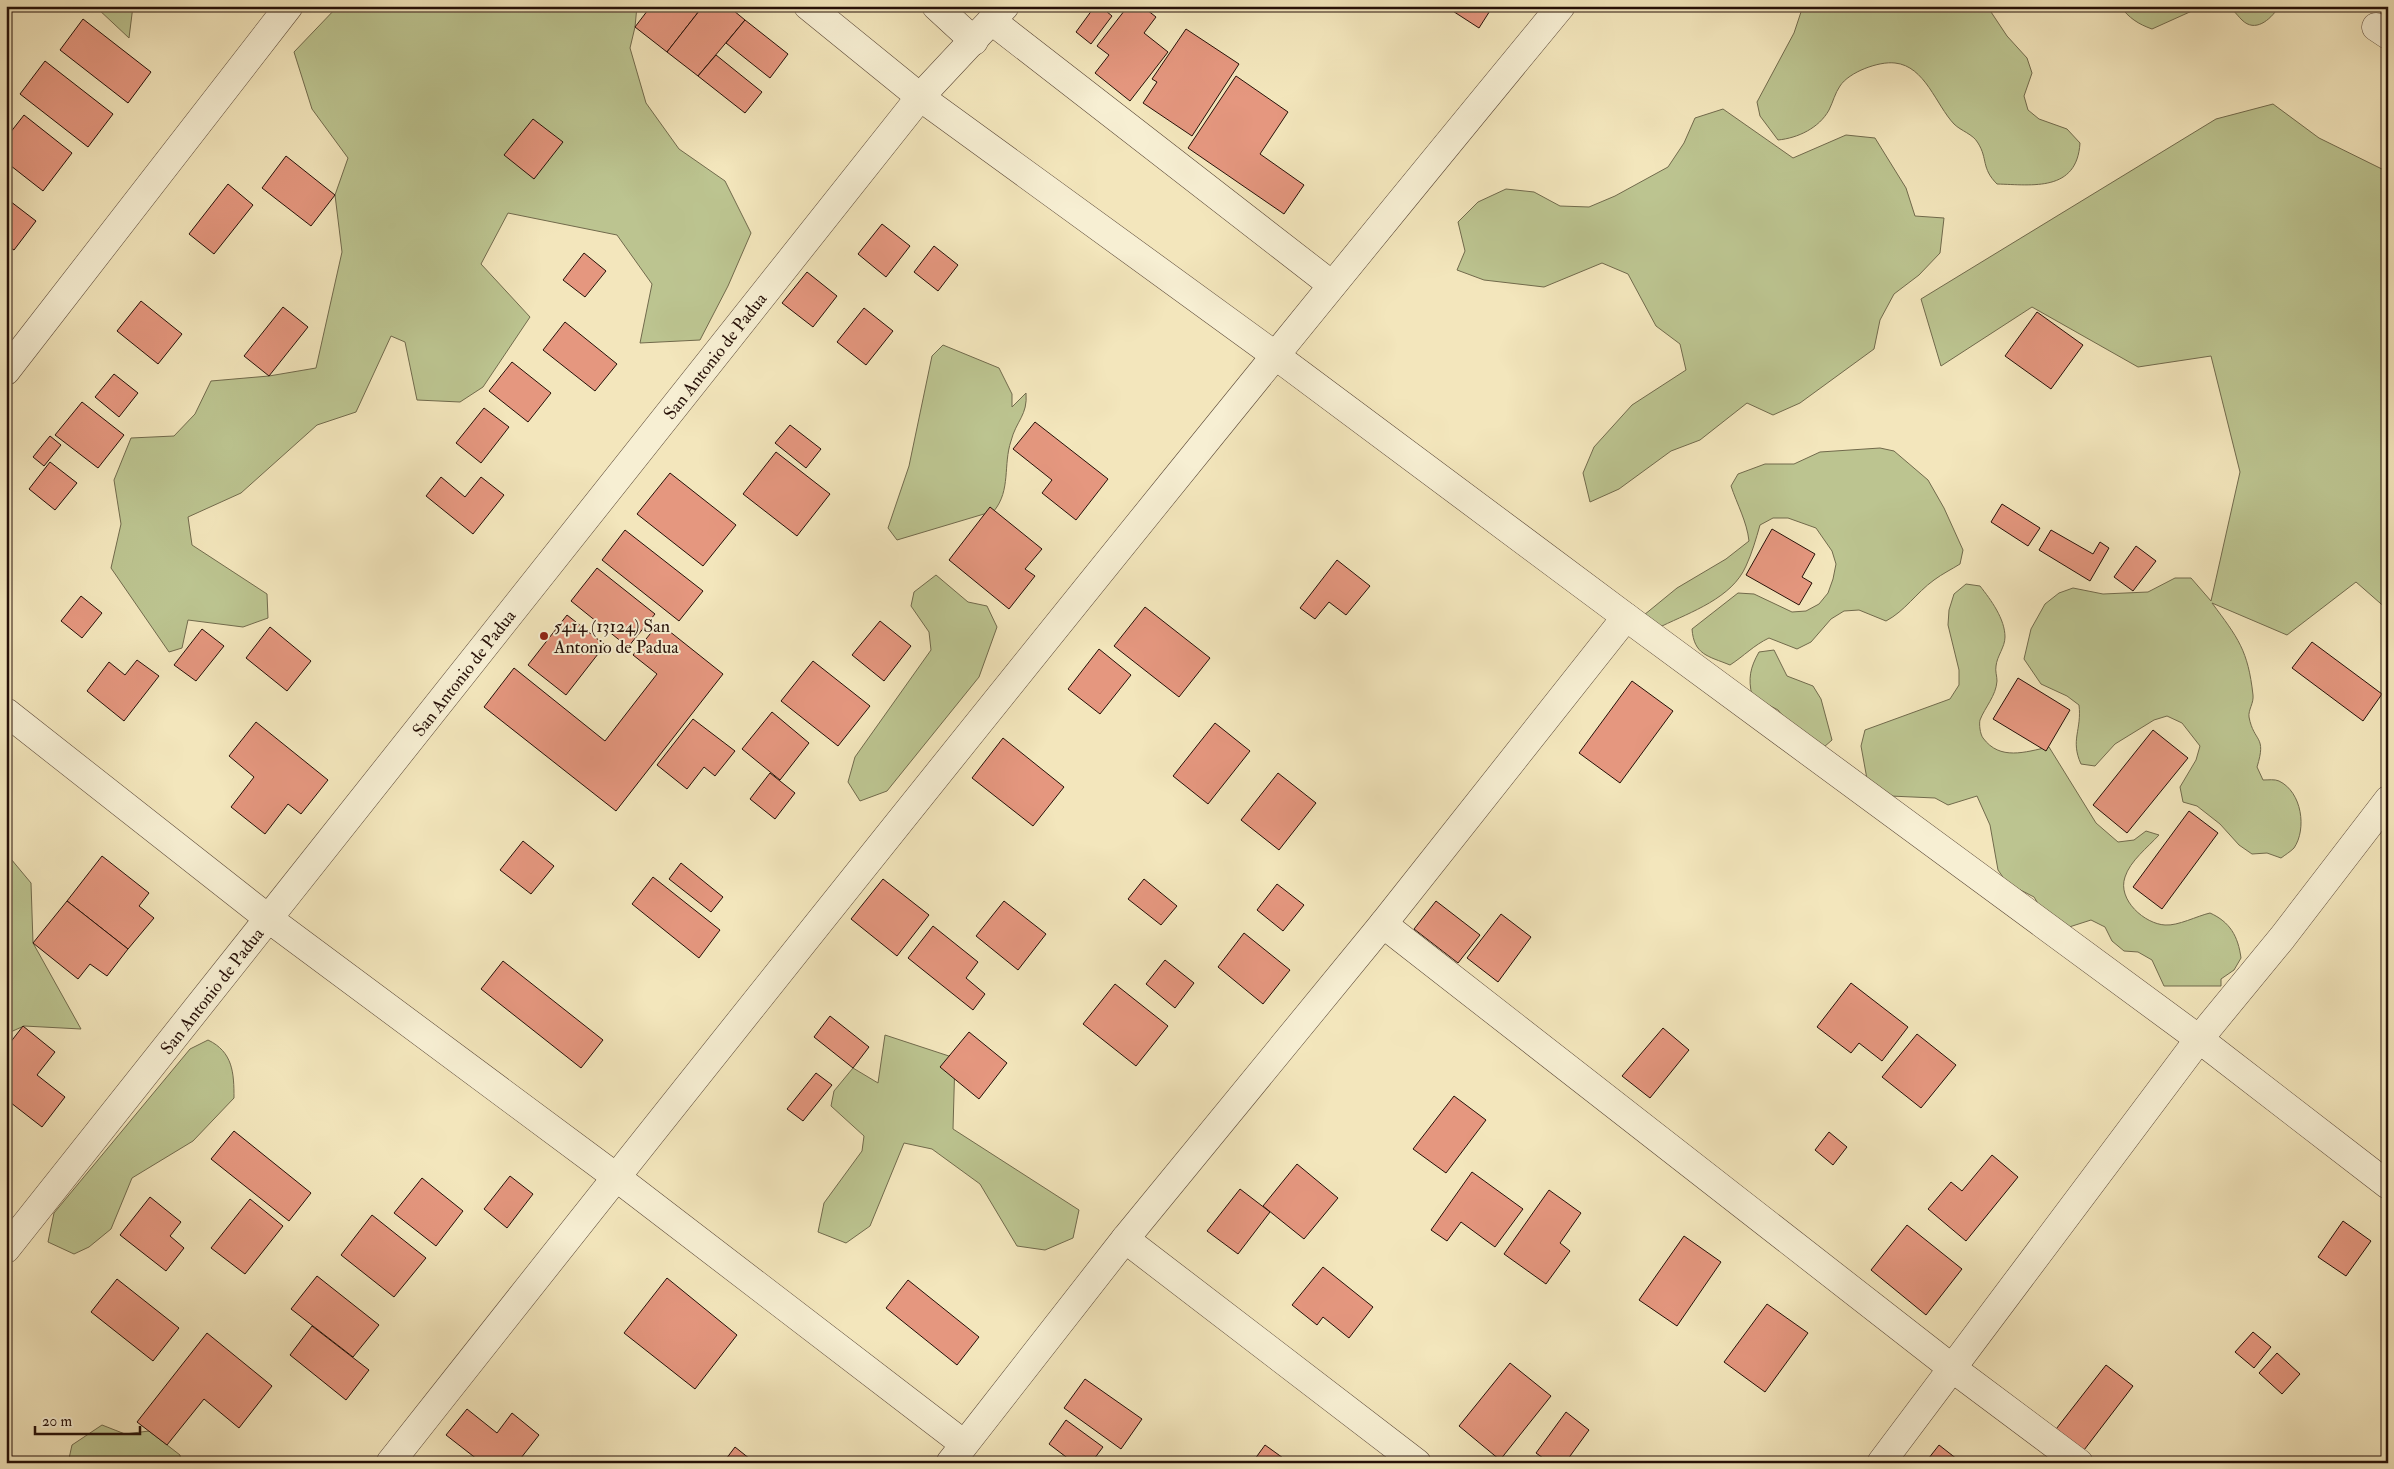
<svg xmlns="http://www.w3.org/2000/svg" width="2394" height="1469" font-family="'IM FELL Double Pica',serif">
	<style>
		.green { fill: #bcc490; stroke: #716a4c }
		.building { fill: #e5977f; stroke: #261008 }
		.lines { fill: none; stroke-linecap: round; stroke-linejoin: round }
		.street-casing { stroke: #594635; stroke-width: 29 }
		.street { stroke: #f7efd3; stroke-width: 28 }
		.poi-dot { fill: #8f2418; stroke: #f7efd3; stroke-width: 2 }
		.labels { text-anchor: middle; stroke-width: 4; stroke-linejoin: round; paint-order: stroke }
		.street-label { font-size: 18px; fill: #261008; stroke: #f7efd3 }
		.poi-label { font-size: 18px; fill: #261008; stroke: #f7efd3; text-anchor: start }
	</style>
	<rect width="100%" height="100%" fill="#f3e6bc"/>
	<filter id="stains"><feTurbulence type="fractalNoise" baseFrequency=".004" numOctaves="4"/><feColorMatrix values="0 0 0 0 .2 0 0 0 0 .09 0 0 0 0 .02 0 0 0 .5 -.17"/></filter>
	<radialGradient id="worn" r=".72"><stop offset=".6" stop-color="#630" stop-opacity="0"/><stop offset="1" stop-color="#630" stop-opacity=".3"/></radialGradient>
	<g class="green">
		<path d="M78,6H133L129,38L97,8Z"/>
		<path d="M338,6H637L635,27L630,48L646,103L679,149L725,181L751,233L728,286L700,340L640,343L652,284L617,235L508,213L481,264L530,317L483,387L460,402L417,400L405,342L391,336L356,412L317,425L241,493L188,517L192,545L267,594L268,618L243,627L188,620L182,648L169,652L111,568L121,524L114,480L131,438L174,436L195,414L211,381L269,376L316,368L342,252L335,195L348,158L312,109L294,52Z"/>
		<path d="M1803,6H1987L2007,36L2027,58L2032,73L2024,96L2028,110L2039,119L2067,129L2080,143C2077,192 2033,185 1997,184C1981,168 1988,159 1978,143C1973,134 1961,131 1954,124C1936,105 1925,66 1895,63C1879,61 1849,72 1840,86C1835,93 1833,102 1829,110C1819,128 1798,138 1778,140L1760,116L1757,102L1794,33Z"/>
		<path d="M2120,6H2203L2152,29C2138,24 2129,18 2120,6Z"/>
		<path d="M2227,6H2277L2278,8C2270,20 2255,33 2242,20C2236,14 2234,10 2227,6Z"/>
		<path d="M2273,104L2319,138L2388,172V610L2356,582L2287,635L2212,603C2238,638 2248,650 2253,695C2254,703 2248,710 2249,717C2254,743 2267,735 2257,767L2263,780C2268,780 2275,779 2279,781C2302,792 2307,829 2294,848C2290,852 2285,855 2281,858L2267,853L2252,854L2239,845L2220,824L2197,806L2183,802L2180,787L2196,760L2200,746L2182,723L2167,716L2154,720L2115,744L2095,766L2081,764C2070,740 2082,730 2079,705L2067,696L2041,684L2024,659L2031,629L2045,604L2059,593L2073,588L2103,594L2148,592L2175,578H2191L2211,601L2240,472L2211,356L2138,367L2032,307L1941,366L1921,299L2216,119Z"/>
		<path d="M1723,109L1793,158L1846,135L1875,138L1906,188L1915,216L1944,218L1940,253L1919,275L1894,294L1880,320L1874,349L1800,403L1773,415L1747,403L1700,440L1671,451L1619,489L1590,502L1583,473L1594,447L1632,405L1686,370L1680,344L1656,326L1628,274L1602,263L1544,287L1484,280L1457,270L1465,251L1458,222L1478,202L1506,189L1534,192L1560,206L1589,207L1615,196L1668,167L1684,143L1695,118Z"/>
		<path d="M943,345L999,368L1012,394V407L1026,393C1028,415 1016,421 1011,441C1003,465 1011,490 994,511L897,540L888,528L909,466L932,356Z"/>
		<path d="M1880,448L1894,451L1928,480L1944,508L1963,550L1960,564C1952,569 1942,574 1934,580C1916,593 1905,611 1886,621L1859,610L1844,611L1831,619L1811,642L1797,649L1769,638C1754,645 1744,656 1730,665C1708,656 1694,655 1692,629L1738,593L1754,594L1792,612L1806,611L1819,604L1828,593L1833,579L1836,564L1832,551L1816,528L1788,518H1773L1760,525C1756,539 1752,553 1746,566C1732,598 1691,612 1662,626L1647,622L1644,615L1677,588L1726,559L1749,541C1747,522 1737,504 1731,486L1738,474L1765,464H1794L1820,452Z"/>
		<path d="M936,575L968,602L987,606L997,627L979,677L887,791L860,801L848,782L855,757L931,650L929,632L911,606L914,592Z"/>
		<path d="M1966,584L1980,586C1991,600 2005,619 2005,637C2005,647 1997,656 1996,666C1995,671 1997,676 1997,681C1996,696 1985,707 1980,720C1979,724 1980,734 1983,738C2000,761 2025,752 2049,747L2096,823L2118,842L2134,840L2146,831L2159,835C2148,847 2130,861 2125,877C2117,900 2145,924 2165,925C2178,926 2197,916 2210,913C2230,922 2238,936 2241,958L2234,970L2221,979V986H2164L2152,960L2138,952L2124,951L2112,941L2105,927L2091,920L2063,929L2050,923L2034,897L2007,883L1998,870L1990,825L1977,796L1948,805L1935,798L1890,796L1867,779L1861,746L1865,730L1950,699L1959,685V670L1948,625L1949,610L1954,594Z"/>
		<path d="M1774,650L1787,676L1813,686L1821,699L1832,740L1824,747L1798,734L1778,710L1752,696C1748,678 1750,668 1759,652Z"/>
		<path d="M6,853L31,883L33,943L81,1029L24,1026L6,1034Z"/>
		<path d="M885,1035L955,1058L953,1129L1079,1210L1073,1238L1045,1250L1017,1246L980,1184L932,1149L904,1143L870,1226L846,1243L818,1232L824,1203L862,1151L864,1136L831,1106L834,1091L853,1068L878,1083Z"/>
		<path d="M208,1040C233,1052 234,1073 234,1098L193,1141L132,1178L111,1229L89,1247L74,1254L48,1242L54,1213L190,1049Z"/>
		<path d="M102,1425L125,1434L149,1431L180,1455L181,1463H68L72,1445Z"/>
	</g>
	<g class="building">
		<path d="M651,6H703L667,52L635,27Z"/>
		<path d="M703,6H728L745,20L698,76L667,52Z"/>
		<path d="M1095,6H1100L1112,16L1091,44L1076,32Z"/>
		<path d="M1128,6H1142L1156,17L1144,33L1168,52L1130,101L1095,73L1109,55L1097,46Z"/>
		<path d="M1445,6H1493L1479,28Z"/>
		<path d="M83,19L151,72L128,103L60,50Z"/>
		<path d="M745,20L788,54L770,78L726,43Z"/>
		<path d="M1186,29L1239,64L1192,136L1143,103L1157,82L1152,79Z"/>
		<path d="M716,55L762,92L745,113L698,76Z"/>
		<path d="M45,61L113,114L88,147L20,94Z"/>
		<path d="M1236,76L1288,112L1260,154L1304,185L1284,214L1188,148Z"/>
		<path d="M24,115L72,153L43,191L6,162V138Z"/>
		<path d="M533,119L563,142L534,179L504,155Z"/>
		<path d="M286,156L335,195L311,226L262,188Z"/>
		<path d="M228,184L253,205L214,254L189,234Z"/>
		<path d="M6,198L36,221L14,250L6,245Z"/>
		<path d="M882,224L910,246L886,277L858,254Z"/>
		<path d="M934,246L958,265L938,291L914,272Z"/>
		<path d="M584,253L606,271L585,297L563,280Z"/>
		<path d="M807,272L837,296L813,327L782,303Z"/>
		<path d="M141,301L182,334L158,364L117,331Z"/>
		<path d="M283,307L308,327L269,376L244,356Z"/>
		<path d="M864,308L893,331L866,365L837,342Z"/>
		<path d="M2037,312L2083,345L2051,389L2005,356Z"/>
		<path d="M565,322L617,364L595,391L543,350Z"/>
		<path d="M512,362L551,393L528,422L489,391Z"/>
		<path d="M114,374L138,393L119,417L95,397Z"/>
		<path d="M82,402L124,435L98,468L55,435Z"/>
		<path d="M484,408L509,427L481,463L456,443Z"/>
		<path d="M1035,422L1108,479L1076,520L1042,493L1052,480L1013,449Z"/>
		<path d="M790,425L821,449L806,468L775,443Z"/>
		<path d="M50,436L61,445L44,466L33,457Z"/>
		<path d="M776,452L830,494L797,536L743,494Z"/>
		<path d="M50,462L77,483L55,510L29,489Z"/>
		<path d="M670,473L736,525L703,566L637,514Z"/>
		<path d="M441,477L465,497L481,477L504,495L473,534L426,496Z"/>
		<path d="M2002,504L2040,528L2028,546L1991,522Z"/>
		<path d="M990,507L1042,549L1025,569L1035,576L1009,609L949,560Z"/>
		<path d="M1772,529L1815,554L1802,577L1812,583L1799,605L1746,575Z"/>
		<path d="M625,530L703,591L679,621L602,560Z"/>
		<path d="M2051,530L2093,554L2100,542L2109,548L2090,581L2039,550Z"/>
		<path d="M2136,546L2156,561L2133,591L2114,577Z"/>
		<path d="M1337,560L1370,586L1346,615L1329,602L1315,619L1300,608Z"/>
		<path d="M597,568L655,614L628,647L571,601Z"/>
		<path d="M81,596L102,613L82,638L61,621Z"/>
		<path d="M1145,607L1210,658L1179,697L1114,646Z"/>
		<path d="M567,615L605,645L566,695L528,665Z"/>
		<path d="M880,621L911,646L884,681L852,655Z"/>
		<path d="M659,623L723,674L616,811L484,707L514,668L605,741L657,674L633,655Z"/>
		<path d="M270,627L311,661L287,691L246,658Z"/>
		<path d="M202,629L224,646L196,681L174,665Z"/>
		<path d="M2312,642L2382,694L2363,721L2292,668Z"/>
		<path d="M1099,649L1131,675L1100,714L1068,689Z"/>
		<path d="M137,660L159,676L124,721L87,691L109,662L125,675Z"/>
		<path d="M813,661L870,706L838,746L781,701Z"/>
		<path d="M2018,678L2070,710L2046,751L1993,719Z"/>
		<path d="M1632,681L1673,711L1620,783L1579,753Z"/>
		<path d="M772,712L809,743L780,780L742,749Z"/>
		<path d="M693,719L735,751L715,776L704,767L687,789L657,765Z"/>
		<path d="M256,722L328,780L301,814L288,804L265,834L231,807L254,777L229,756Z"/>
		<path d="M1215,723L1250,751L1208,804L1173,776Z"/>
		<path d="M2153,730L2188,758L2127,833L2093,805Z"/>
		<path d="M1003,738L1064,787L1033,826L972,778Z"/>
		<path d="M770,773L795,793L775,819L750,799Z"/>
		<path d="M1278,773L1316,803L1279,850L1241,820Z"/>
		<path d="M2189,811L2218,833L2162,909L2133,887Z"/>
		<path d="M523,841L554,866L531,894L500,870Z"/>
		<path d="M102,856L149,893L139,906L154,918L128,949L67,901Z"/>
		<path d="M681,863L723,897L711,912L669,879Z"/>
		<path d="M653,877L720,930L699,958L632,904Z"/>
		<path d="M883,879L929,915L897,956L851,919Z"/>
		<path d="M1144,879L1177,906L1161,925L1128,899Z"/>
		<path d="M1277,884L1304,905L1283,931L1257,910Z"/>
		<path d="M67,901L128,949L107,976L90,964L78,979L33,943Z"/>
		<path d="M1004,901L1046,934L1018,970L976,936Z"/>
		<path d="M1436,901L1480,935L1458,963L1414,929Z"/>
		<path d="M1501,914L1531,937L1498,982L1467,958Z"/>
		<path d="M933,926L978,962L966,978L985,994L973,1010L908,958Z"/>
		<path d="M1244,933L1290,970L1263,1004L1218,967Z"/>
		<path d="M1165,960L1194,983L1175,1008L1146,984Z"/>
		<path d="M503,961L603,1040L581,1068L481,989Z"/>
		<path d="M1851,983L1908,1027L1882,1061L1859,1043L1851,1053L1817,1027Z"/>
		<path d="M1115,984L1168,1026L1136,1066L1083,1024Z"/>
		<path d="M830,1016L869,1047L853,1068L814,1037Z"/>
		<path d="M23,1026L55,1052L37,1075L65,1097L42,1127L6,1099V1048Z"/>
		<path d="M1663,1028L1689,1050L1650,1098L1622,1076Z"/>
		<path d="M969,1032L1007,1063L979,1099L940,1067Z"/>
		<path d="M1917,1034L1956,1065L1921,1108L1882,1077Z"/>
		<path d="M816,1073L832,1085L803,1121L787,1109Z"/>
		<path d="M1454,1096L1486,1120L1446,1173L1413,1149Z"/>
		<path d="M234,1131L311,1193L289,1221L211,1159Z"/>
		<path d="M1829,1132L1847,1147L1833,1165L1815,1150Z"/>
		<path d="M1992,1155L2018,1177L1966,1241L1928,1209L1951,1182L1962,1191Z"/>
		<path d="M1297,1164L1338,1198L1304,1239L1263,1206Z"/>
		<path d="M1472,1172L1523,1209L1495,1247L1461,1222L1447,1241L1431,1230Z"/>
		<path d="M510,1176L533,1194L507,1228L484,1209Z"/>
		<path d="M422,1178L463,1211L436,1246L394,1213Z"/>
		<path d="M1240,1189L1270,1212L1238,1254L1207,1231Z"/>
		<path d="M1549,1190L1581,1213L1560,1243L1570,1251L1546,1284L1504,1254Z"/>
		<path d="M150,1197L181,1222L170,1236L184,1248L166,1271L120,1235Z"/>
		<path d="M250,1199L283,1226L245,1274L211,1248Z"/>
		<path d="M372,1215L426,1258L394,1297L341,1255Z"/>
		<path d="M2343,1221L2371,1241L2346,1276L2318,1257Z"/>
		<path d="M1907,1225L1962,1269L1926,1315L1871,1270Z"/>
		<path d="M1684,1236L1721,1262L1677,1326L1639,1300Z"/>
		<path d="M1323,1267L1373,1307L1349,1338L1323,1317L1317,1325L1292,1305Z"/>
		<path d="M317,1276L379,1325L353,1357L291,1309Z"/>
		<path d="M667,1278L737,1335L695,1389L624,1333Z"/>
		<path d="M117,1279L179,1328L153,1361L91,1312Z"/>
		<path d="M908,1280L979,1337L957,1365L886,1308Z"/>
		<path d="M1767,1304L1808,1333L1765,1392L1724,1362Z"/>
		<path d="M312,1326L369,1370L346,1400L290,1355Z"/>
		<path d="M2253,1332L2271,1347L2254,1368L2235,1352Z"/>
		<path d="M207,1333L272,1386L239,1428L204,1399L167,1445L137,1422Z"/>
		<path d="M2277,1353L2300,1374L2282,1394L2259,1373Z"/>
		<path d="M1510,1363L1551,1396L1500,1460L1459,1426Z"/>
		<path d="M2106,1365L2133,1386L2081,1454L2053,1433Z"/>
		<path d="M1085,1379L1142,1419L1121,1449L1064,1408Z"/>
		<path d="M467,1409L497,1433L512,1413L539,1435L517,1463H482L446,1435Z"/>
		<path d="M1566,1412L1589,1430L1565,1463H1550L1536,1453Z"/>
		<path d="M1066,1420L1103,1447L1091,1463H1074L1049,1444Z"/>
		<path d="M1265,1445L1290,1463H1252Z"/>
		<path d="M1939,1445L1962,1463H1925Z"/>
		<path d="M735,1447L755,1463H723Z"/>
	</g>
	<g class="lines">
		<defs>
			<g id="street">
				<path d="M808,6L920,97L1276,356L1626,617L2199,1039L2388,1185"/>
				<path d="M936,6L974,41"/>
				<path d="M992,21L1332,285"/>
				<path d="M2376,27L2388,35"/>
				<path d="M6,371L289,6"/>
				<path d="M6,712L269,919L616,1177L964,1444"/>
				<path d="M1383,924L1952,1368L2079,1463"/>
				<path d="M1125,1239L1417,1463"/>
				<path d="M6,1249L920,97L1005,6"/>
				<path d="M390,1463C776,974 1165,487 1561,6"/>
				<path d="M950,1463L1125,1239L1383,924L1626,617"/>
				<path d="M1881,1463L2199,1039L2282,938L2388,800"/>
			</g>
		</defs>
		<use href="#street" class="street-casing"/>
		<use href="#street" class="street"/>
	</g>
	<circle class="poi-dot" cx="544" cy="636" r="5"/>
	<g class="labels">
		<g class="street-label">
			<text transform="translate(715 356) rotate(-52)" y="6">San Antonio de Padua</text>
			<text transform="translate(464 673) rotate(-52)" y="6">San Antonio de Padua</text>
			<text transform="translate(212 991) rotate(-52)" y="6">San Antonio de Padua</text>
		</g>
		<g class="poi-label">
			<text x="554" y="632">5414 (13124) San<tspan x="554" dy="21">Antonio de Padua</tspan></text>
		</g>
	</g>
	<rect width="2394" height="1469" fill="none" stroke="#f3e6bc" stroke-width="25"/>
	<rect x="8" y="8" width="2379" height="1454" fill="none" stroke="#261008" stroke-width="2.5"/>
	<rect x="12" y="12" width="2369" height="1444" fill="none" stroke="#261008"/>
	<path d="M35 1426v8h105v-8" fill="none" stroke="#261008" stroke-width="2.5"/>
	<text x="42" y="1426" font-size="15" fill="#261008" stroke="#f7efd3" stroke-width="4" paint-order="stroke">20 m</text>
	<rect width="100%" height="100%" filter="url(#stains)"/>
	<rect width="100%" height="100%" fill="url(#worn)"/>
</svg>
